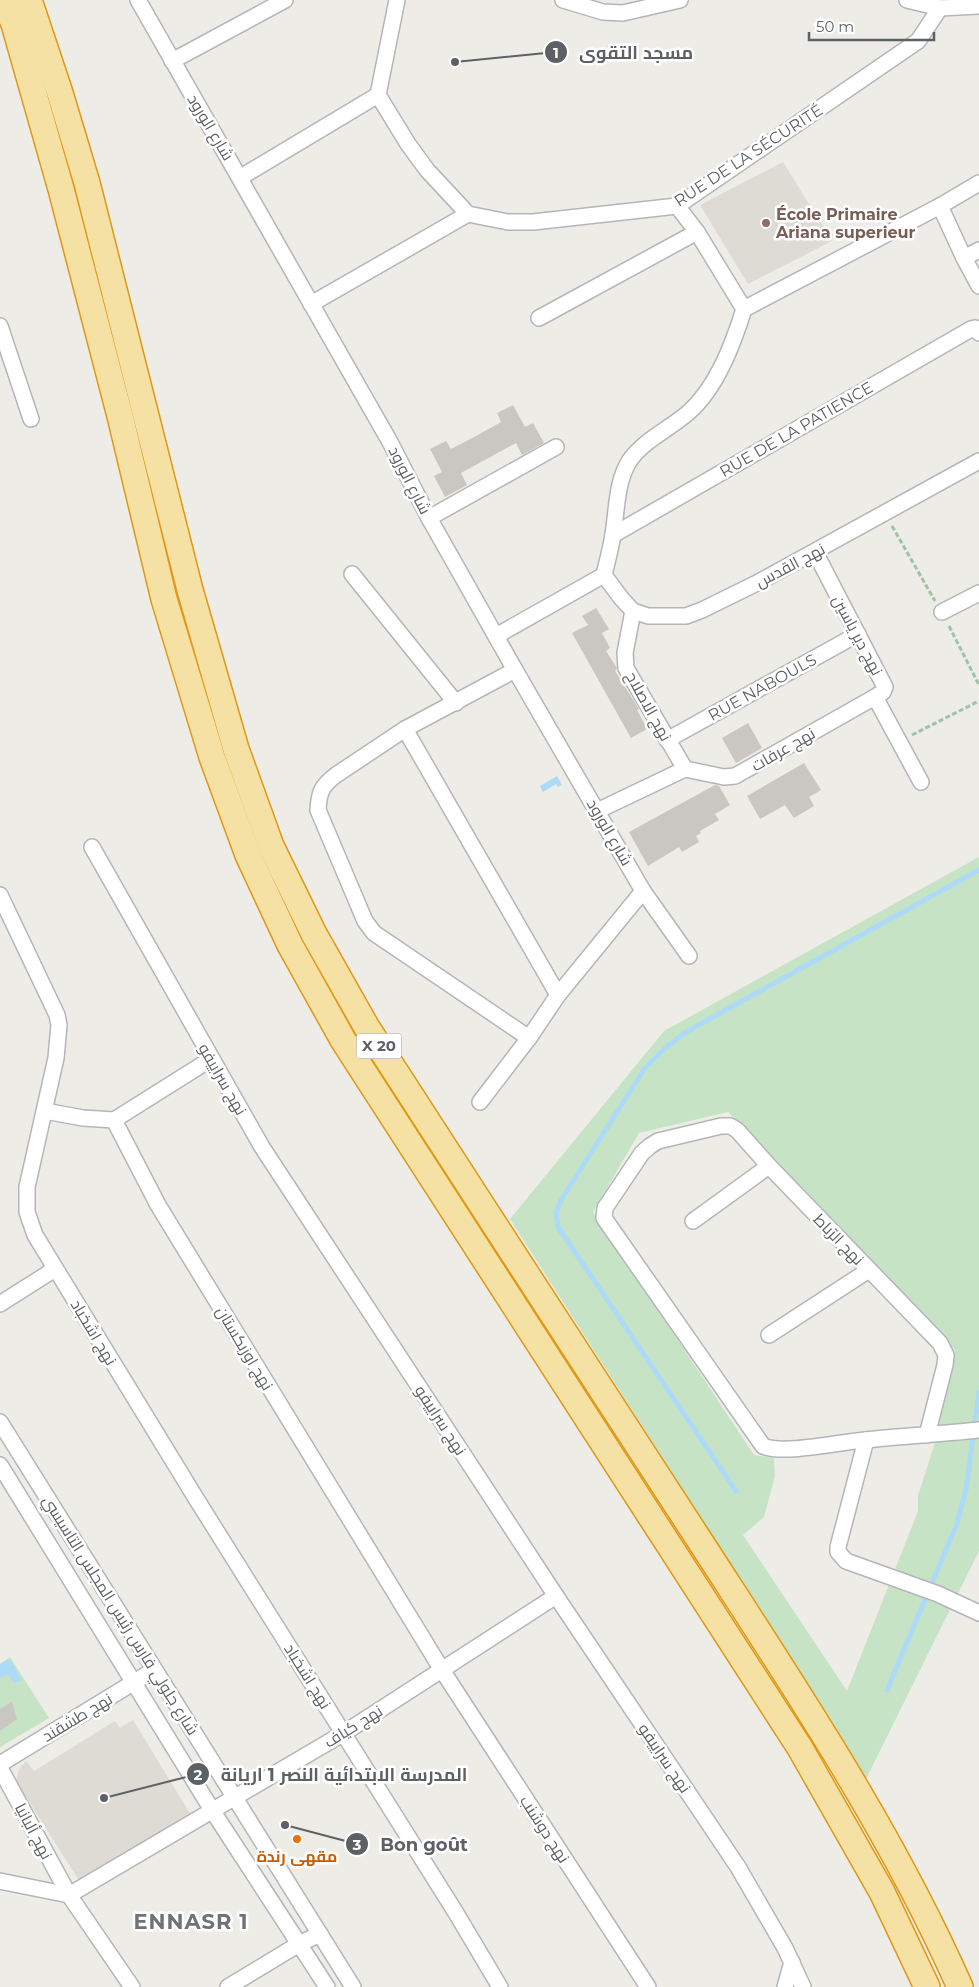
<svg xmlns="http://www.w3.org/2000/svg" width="979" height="1987" font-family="Montserrat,Cairo,sans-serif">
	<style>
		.education { fill: #dedbd4 }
		.green { fill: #c6e3c5; fill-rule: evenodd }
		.water { fill: #addaf7 }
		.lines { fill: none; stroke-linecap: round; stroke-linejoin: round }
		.stream { stroke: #addaf7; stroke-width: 5 }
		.building { fill: #cac7c2 }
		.minor-casing { stroke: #b3b6b9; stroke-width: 18 }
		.trunk-casing { stroke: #df9815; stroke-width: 28 }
		.path { stroke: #9ec4a7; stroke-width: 3; stroke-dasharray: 5 2.5; stroke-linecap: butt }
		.minor { stroke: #fff; stroke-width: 15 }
		.trunk { stroke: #f6e1a4; stroke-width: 25 }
		.education-dot { fill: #8d6e63; stroke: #fff; stroke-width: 2 }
		.food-dot { fill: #e8710a; stroke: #fff; stroke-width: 2 }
		.labels { text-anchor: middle; stroke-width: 5; stroke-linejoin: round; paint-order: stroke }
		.shield { fill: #fff; stroke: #8e9093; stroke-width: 1 }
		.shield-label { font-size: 15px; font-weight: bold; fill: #5d6165 }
		.street-label { font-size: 16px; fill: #5d6165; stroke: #fff }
		.education-label { font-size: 16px; font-weight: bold; fill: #785e54; stroke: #fff; text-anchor: start }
		.food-label { font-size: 16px; font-weight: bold; fill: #c56008; stroke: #fff }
		.district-label { font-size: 21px; font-weight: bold; letter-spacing: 1px; fill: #6e7377; stroke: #fff }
		.leader { fill: none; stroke: #5d6165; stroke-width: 2 }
		.callout-dot { fill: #5d6165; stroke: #fff; stroke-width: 2 }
		.mark-label { font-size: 15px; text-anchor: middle; font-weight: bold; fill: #fff }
		.callout-label { font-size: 18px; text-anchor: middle; font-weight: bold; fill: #5d6165; stroke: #fff; stroke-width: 5; stroke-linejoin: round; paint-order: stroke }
	</style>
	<rect width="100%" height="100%" fill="#eeece6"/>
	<g class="education">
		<path d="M783,162L832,241L748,284L700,205Z"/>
		<path d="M133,1720L191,1815L80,1882L16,1781L19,1769L26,1761L34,1771L115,1721L120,1728Z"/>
	</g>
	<g class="green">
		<path d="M979,857V1551L866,1779L834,1726L510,1219L664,1031ZM728,1112L955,1350L936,1439L918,1496V1511L847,1691L743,1535L764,1517L775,1476L774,1458L754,1455L593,1212L639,1133Z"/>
		<path d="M10,1657L49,1718L0,1747V1664Z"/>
	</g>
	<g class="water">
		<path d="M557,776L562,785L558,787L556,784L543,792L540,786Z"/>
		<path d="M10,1659L21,1680L14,1684L8,1674L0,1678V1664Z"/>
	</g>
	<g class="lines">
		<g class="stream">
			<path d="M736,1491L558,1227L556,1213L561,1200L645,1068L664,1049L686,1032L979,870"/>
			<path d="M887,1690L956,1526L966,1490L979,1392"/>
		</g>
	</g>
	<g class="building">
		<path d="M513,405L525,427L533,423L544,443L522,455L516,443L461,473L467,485L445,497L434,476L442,472L430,449L446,441L451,449L476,436L501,422L497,413Z"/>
		<path d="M596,608L609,629L602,633L610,648L606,651L617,668L615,671L639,709L637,710L647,729L631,738L572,633L588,625L582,616Z"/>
		<path d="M748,723L762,748L736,763L722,738Z"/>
		<path d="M804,763L821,790L809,797L814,806L794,818L785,805L760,819L747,796Z"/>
		<path d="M715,785L719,786L730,805L715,814L719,820L700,831L701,833L696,836L699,842L682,852L679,847L648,866L629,832Z"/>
		<path d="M12,1702L17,1719L0,1731V1709Z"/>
	</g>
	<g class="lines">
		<defs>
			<g id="minor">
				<path d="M138,0L390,442L429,518L515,670L643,891L689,956"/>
				<path d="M397,0L378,95L408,144L427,170L468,214L508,222H533L677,206L918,41L940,8"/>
				<path d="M563,0L603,12L623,13L680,0"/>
				<path d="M907,0L940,8L979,6"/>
				<path d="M172,61L285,0"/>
				<path d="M241,177L378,95"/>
				<path d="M940,206L964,258L979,286"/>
				<path d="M964,258L979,250"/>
				<path d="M311,304L468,214"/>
				<path d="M744,309L940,206L979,183"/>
				<path d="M539,318L697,232"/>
				<path d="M0,326L31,419"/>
				<path d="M429,518L556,447"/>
				<path d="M613,535L971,329L975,328L979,333"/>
				<path d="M815,552L885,687L883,692L875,697L921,782"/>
				<path d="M352,574L456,703"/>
				<path d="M604,575L621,598L633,611L648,616H686L702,610L757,583L979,461"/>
				<path d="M633,611L625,653L626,668L685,769"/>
				<path d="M942,612L979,593"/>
				<path d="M496,636L604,575C607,562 611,548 613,534C617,511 616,481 630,460C644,440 671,428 689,412C717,387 733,344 744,309L697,232L677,206"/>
				<path d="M515,670L405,729L336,775C321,786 319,793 318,810L365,921L374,933L529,1038"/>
				<path d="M405,729L558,995"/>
				<path d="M667,740L858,634"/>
				<path d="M685,769L724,777L735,776L875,697"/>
				<path d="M597,811L685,769"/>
				<path d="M92,847L262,1147L556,1596L738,1867L785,1948L803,1987"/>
				<path d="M0,895L57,1015L59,1025L56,1058L27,1187V1212L35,1235L197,1500L456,1913L500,1987"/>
				<path d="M480,1102L529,1038L558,995L643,891"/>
				<path d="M45,1111L83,1118L114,1120"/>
				<path d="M114,1120L158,1205L442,1670L648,1987"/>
				<path d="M114,1120L211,1059"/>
				<path d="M693,1221L769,1166"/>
				<path d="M0,1304L55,1269"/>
				<path d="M769,1335L869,1270"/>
				<path d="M0,1422L353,1987"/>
				<path d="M927,1435L945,1365L946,1355L940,1343L769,1166L737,1130L730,1126H721L658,1141L650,1146L642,1153L605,1208L604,1218L763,1446C783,1455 840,1442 865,1440C903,1436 941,1434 979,1430"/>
				<path d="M866,1440L838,1547V1552L846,1561L938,1594L979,1613"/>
				<path d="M0,1465L212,1810L327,1987"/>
				<path d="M0,1764L154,1670"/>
				<path d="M0,1768L69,1895L132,1987"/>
				<path d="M0,1881L69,1895"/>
				<path d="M69,1895L344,1733L556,1596"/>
				<path d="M228,1987L299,1944L320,1934"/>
				<path d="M785,1987L792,1962"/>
			</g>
			<g id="trunk">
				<path d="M4,0L14,24L61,189L120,416L164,599L212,757L248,855L290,945L343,1040L800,1748L882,1892L927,1987"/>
				<path d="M29,0L60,93L87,183L190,590L236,749L271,846L314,934L366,1026C477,1198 588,1369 700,1541C793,1685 890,1829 960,1987"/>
			</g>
		</defs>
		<use href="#minor" class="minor-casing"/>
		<use href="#trunk" class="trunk-casing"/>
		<g class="path">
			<path d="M892,526L935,601"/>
			<path d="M949,626L979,685"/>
			<path d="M912,735L979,701"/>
		</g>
		<use href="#minor" class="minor"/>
		<use href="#trunk" class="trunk"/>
	</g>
	<circle class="education-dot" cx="766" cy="223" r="5"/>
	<circle class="food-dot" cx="297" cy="1839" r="5"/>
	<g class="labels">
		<rect class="shield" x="356.5" y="1033.5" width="45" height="25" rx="4"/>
		<g class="shield-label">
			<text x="379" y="1051">X 20</text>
		</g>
		<g class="street-label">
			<text transform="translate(211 127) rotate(59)" y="6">شارع الورود</text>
			<text transform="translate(748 155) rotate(-33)" y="6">RUE DE LA SÉCURITÉ</text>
			<text transform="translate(796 429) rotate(-30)" y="6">RUE DE LA PATIENCE</text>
			<text transform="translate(410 480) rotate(63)" y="6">شارع الورود</text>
			<text transform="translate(790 565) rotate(-28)" y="6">نهج القدس</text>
			<text transform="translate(858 635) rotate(62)" y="6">نهج دير ياسين</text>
			<text transform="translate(762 687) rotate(-29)" y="6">RUE NABOULS</text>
			<text transform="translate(649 706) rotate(61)" y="6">نهج الاصلاح</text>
			<text transform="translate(783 749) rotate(-30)" y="6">نهج عرفات</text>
			<text transform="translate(610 832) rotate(60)" y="6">شارع الورود</text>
			<text transform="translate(223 1079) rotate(60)" y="6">نهج سراييفو</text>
			<text transform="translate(839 1239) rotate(46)" y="6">نهج الرّباط</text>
			<text transform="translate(94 1332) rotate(59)" y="6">نهج اشخباد</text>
			<text transform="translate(245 1348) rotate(59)" y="6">نهج اوزبكستان</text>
			<text transform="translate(441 1420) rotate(57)" y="6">نهج سراييفو</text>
			<text transform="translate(121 1615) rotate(58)" y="6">شارع جلولي فارس رئيس المجلس التاسيسي</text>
			<text transform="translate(308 1676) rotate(58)" y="6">نهج اشخباد</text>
			<text transform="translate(77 1717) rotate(-31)" y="6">نهج طشقند</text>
			<text transform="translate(353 1726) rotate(-32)" y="6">نهج كياف</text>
			<text transform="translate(665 1758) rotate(56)" y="6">نهج سراييفو</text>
			<text transform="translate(545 1829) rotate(57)" y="6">نهج دوشنب</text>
			<text transform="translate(34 1831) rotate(62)" y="6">نهج ألبانيا</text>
		</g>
		<g class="education-label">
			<text x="776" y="220">École Primaire<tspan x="776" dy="18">Ariana superieur</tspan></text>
		</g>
		<g class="food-label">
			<text x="297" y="1862">مقهى رندة</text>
		</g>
		<g class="district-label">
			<text x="191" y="1929">ENNASR 1</text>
		</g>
	</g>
	<path class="leader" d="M455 62L556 52M104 1798L198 1774M285 1825L357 1844"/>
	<g class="callout-dot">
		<circle cx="455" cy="62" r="5"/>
		<circle cx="104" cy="1798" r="5"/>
		<circle cx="285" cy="1825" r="5"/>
		<circle cx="556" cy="52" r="12"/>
		<circle cx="198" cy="1774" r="12"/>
		<circle cx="357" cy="1844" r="12"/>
	</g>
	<g class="mark-label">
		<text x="556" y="58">1</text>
		<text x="198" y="1780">2</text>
		<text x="357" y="1850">3</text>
	</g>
	<g class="callout-label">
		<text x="636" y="59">مسجد التقوى</text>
		<text x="344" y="1781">المدرسة الابتدائية النصر 1 اريانة</text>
		<text x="424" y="1851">Bon goût</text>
	</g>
	<path d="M809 32v8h125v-8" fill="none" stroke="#5d6165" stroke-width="2.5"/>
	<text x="816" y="32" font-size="15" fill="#5d6165" stroke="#ffffff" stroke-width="4" paint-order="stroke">50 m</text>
</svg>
